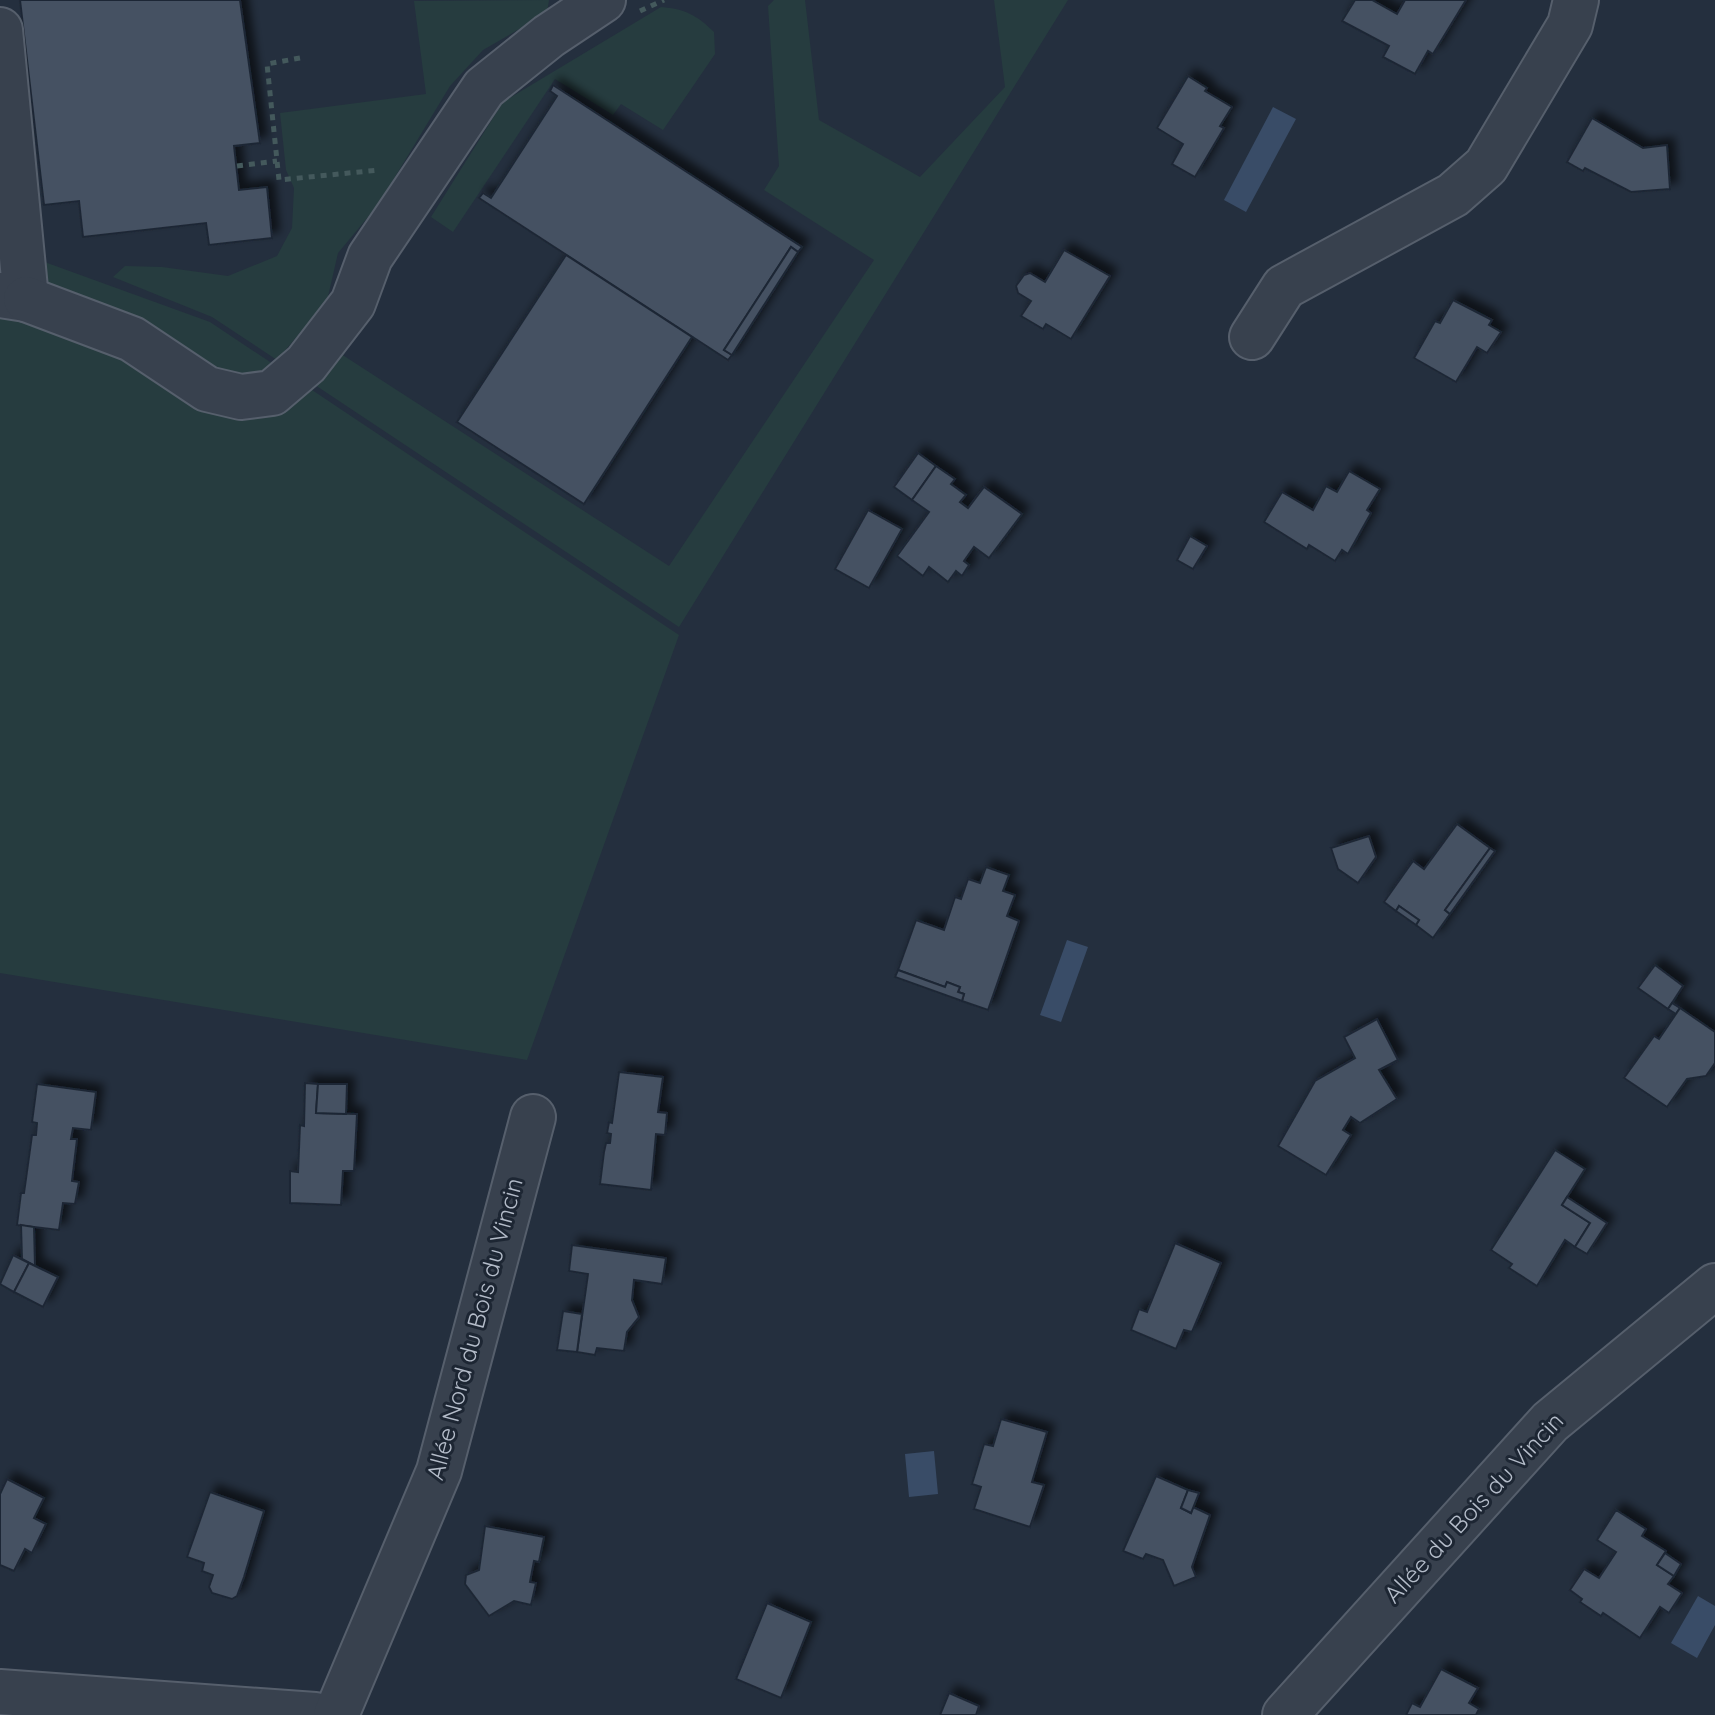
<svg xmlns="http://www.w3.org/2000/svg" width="1715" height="1715" font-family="Quicksand,sans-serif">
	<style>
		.green { fill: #263c3f }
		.water { fill: #394c67 }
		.building { fill: #455162; stroke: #1f2835; stroke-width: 2; filter: url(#shadow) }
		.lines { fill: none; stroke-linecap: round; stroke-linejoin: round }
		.minor-casing { stroke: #565f6c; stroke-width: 48 }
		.path { stroke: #44595c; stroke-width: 5; stroke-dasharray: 6 6; stroke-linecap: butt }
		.minor { stroke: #38414e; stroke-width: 44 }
		.labels { text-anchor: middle; stroke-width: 6; stroke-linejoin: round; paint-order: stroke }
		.street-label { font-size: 24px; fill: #b4bcc9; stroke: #1d2633 }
	</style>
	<defs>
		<filter id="shadow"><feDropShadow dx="7" dy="-7" stdDeviation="4" flood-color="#0009"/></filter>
	</defs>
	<rect width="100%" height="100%" fill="#242f3e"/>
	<g class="green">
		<path d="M549,0L547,13L483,50L450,86L378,205L338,253L327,301L277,360L212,317L113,277L125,266L162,267L228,276L277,256L292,228L294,188L286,170L280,113L426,94L414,1Z"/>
		<path d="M774,0H805L819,120L920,177L1005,87L994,0H1068L679,627L312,383L338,352L669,566L874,260L764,190L779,166L768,6Z"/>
		<path d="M661,7C685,9 697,15 714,32L715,54L663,130L621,104L613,115L555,79L453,232L431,217L503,102Z"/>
		<path d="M0,197L6,248L210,322L679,635L527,1060L0,973Z"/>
	</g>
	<g class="water">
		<path d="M1273,107L1296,119L1246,212L1224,200Z"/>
		<path d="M1067,940L1088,947L1061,1022L1040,1015Z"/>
		<path d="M934,1451L938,1494L909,1497L905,1454Z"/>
		<path d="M1698,1596L1715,1606V1625L1697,1658L1671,1643Z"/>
	</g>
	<g class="building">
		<path d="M20,0H240L260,143L234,146L239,190L267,187L272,238L209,245L206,223L83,237L79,201L44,205Z"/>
		<path d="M1355,0H1372L1397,14L1405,0H1466L1433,54L1428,51L1415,74L1383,57L1389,46L1342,21Z"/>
		<path d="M1188,76L1207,88L1205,91L1232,107L1220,126L1224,128L1195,177L1172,164L1183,144L1157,128Z"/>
		<path d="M553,85L802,247L798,252L791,247L724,350L732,355L728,360L479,198L483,193L491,198L557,96L550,91Z"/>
		<path d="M1592,118L1643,148L1667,145L1670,189L1631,192L1585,168L1583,171L1567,162Z"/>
		<path d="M791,247L798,252L732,355L724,350Z"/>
		<path d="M1064,250L1110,276L1071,339L1046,324L1043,329L1021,316L1031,301L1018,293L1016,286L1024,275L1030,273L1045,282Z"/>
		<path d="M566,255L692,337L584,504L457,422Z"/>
		<path d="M1453,300L1492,320L1489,325L1501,332L1487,353L1477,347L1456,382L1414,358L1435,321L1440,323Z"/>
		<path d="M918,453L936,466L912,500L894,487Z"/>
		<path d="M936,466L955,479L951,484L966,495L960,502L968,508L984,487L1022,514L989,558L974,547L964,561L969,565L962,576L956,571L948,582L929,567L923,576L897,556L929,512L912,500Z"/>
		<path d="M1349,471L1380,489L1367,510L1371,513L1348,554L1342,550L1335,561L1309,545L1307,549L1264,522L1282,492L1313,510L1326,486L1337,492Z"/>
		<path d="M868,510L902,529L869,588L835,569Z"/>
		<path d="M1190,536L1207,546L1193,569L1177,560Z"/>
		<path d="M1457,824L1490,848L1445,910L1450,914L1433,938L1416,925L1419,920L1399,906L1396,911L1384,902L1413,861L1424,869Z"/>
		<path d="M1369,836L1376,857L1358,883L1338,869L1331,848Z"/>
		<path d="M1490,848L1495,851L1450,914L1445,910Z"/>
		<path d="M986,867L1009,875L1003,891L1015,895L1007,916L1019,921L988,1010L962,1001L964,994L958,992L960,987L947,982L945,987L898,970L916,920L944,930L955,897L961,899L968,879L980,883Z"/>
		<path d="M1399,906L1419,920L1416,925L1396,911Z"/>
		<path d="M1655,965L1683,986L1668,1009L1638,988Z"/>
		<path d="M898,970L945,987L947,982L960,987L958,992L964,994L962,1001L895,977Z"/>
		<path d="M1672,1003L1680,1008L1676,1014L1668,1009Z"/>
		<path d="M1680,1008L1715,1032V1063L1706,1076L1687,1079L1667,1107L1624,1078L1654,1036L1659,1039Z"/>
		<path d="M1377,1019L1398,1060L1379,1070L1397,1099L1360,1123L1351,1117L1343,1130L1351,1135L1326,1175L1278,1146L1315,1081L1355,1058L1344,1037Z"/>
		<path d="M619,1072L663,1077L658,1112L667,1113L665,1135L656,1134L651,1190L600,1184L604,1152L606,1143H610L611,1134L607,1133L609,1122L612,1123Z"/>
		<path d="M305,1083L318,1084L316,1113L357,1114L354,1171H343L341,1205L290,1203V1171L298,1172L300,1125L304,1126Z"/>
		<path d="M37,1084L96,1092L91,1130L73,1128L71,1139H77L72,1181L79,1182L75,1204L63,1203L59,1230L17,1225L21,1193H24L32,1135H36L37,1123L32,1122Z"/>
		<path d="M318,1084H347L346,1114L316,1113Z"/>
		<path d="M1555,1150L1585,1169L1562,1205L1590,1223L1575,1247L1565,1240L1537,1286L1509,1268L1512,1264L1491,1250Z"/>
		<path d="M1567,1197L1607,1223L1587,1254L1575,1247L1590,1223L1562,1205Z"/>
		<path d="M21,1225L34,1227L35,1266L22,1259Z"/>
		<path d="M1175,1243L1221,1263L1192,1332L1184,1330L1176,1349L1131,1330L1139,1309L1147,1312Z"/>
		<path d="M572,1245L666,1258L662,1284L634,1280L632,1300L639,1317L627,1332L624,1351L597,1348L595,1355L577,1352L588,1274L569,1271Z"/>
		<path d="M13,1255L29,1263L14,1292L0,1284Z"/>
		<path d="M29,1263L58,1277L43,1307L14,1292Z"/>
		<path d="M563,1311L582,1314L577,1352L557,1350Z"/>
		<path d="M1001,1419L1047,1432L1032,1482L1044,1485L1030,1527L974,1509L981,1487L972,1484L984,1444L993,1446Z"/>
		<path d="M1156,1476L1188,1490L1181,1508L1191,1513L1193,1507L1210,1515L1192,1567L1196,1577L1174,1586L1163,1560L1146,1554L1143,1559L1123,1551Z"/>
		<path d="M7,1479L44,1498L34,1518L46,1524L32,1553L25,1549L14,1571L0,1565V1494Z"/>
		<path d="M1188,1490L1199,1493L1191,1513L1181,1508Z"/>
		<path d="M210,1492L264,1511L244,1577L237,1596L232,1599L212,1593L209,1587L213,1575L202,1571L204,1563L187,1557Z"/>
		<path d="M1616,1510L1646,1529L1642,1536L1666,1551L1657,1565L1674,1576L1668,1584L1682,1593L1669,1613L1660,1607L1640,1638L1603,1613L1601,1616L1580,1602L1582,1599L1570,1590L1584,1569L1599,1578L1616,1552L1597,1540Z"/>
		<path d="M485,1526L544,1537L539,1562L534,1561L530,1582L536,1583L531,1605L514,1601L489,1616L465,1584L466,1575L479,1570Z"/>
		<path d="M1665,1553L1681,1564L1674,1576L1657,1565Z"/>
		<path d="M767,1603L811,1622L781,1698L736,1679Z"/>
		<path d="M1441,1669L1478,1688L1469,1703L1479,1709L1476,1715H1406L1412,1703L1420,1707Z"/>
		<path d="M949,1693L979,1706L976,1715H940Z"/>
	</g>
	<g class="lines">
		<defs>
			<g id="minor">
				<path d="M0,30L26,299L0,295"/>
				<path d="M26,299L132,339L207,389L241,397L272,393L306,364L353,303L370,257L484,88L549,36L603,0"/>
				<path d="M1252,337L1284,287L1453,195L1486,166L1570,25L1576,0"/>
				<path d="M0,1692L315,1715"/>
				<path d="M336,1715L439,1471L533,1117"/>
				<path d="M1285,1715L1550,1422L1715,1286"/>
			</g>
		</defs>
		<use href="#minor" class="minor-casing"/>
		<g class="path">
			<path d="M640,11L664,0"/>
			<path d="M300,58L267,64L279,180L379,170"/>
			<path d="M237,166L277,161"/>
		</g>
		<use href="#minor" class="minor"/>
	</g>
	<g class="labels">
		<g class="street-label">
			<text transform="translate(475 1329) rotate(-75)" y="8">Allée Nord du Bois du Vincin</text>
			<text transform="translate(1474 1508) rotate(-47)" y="8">Allée du Bois du Vincin</text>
		</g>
	</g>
</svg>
